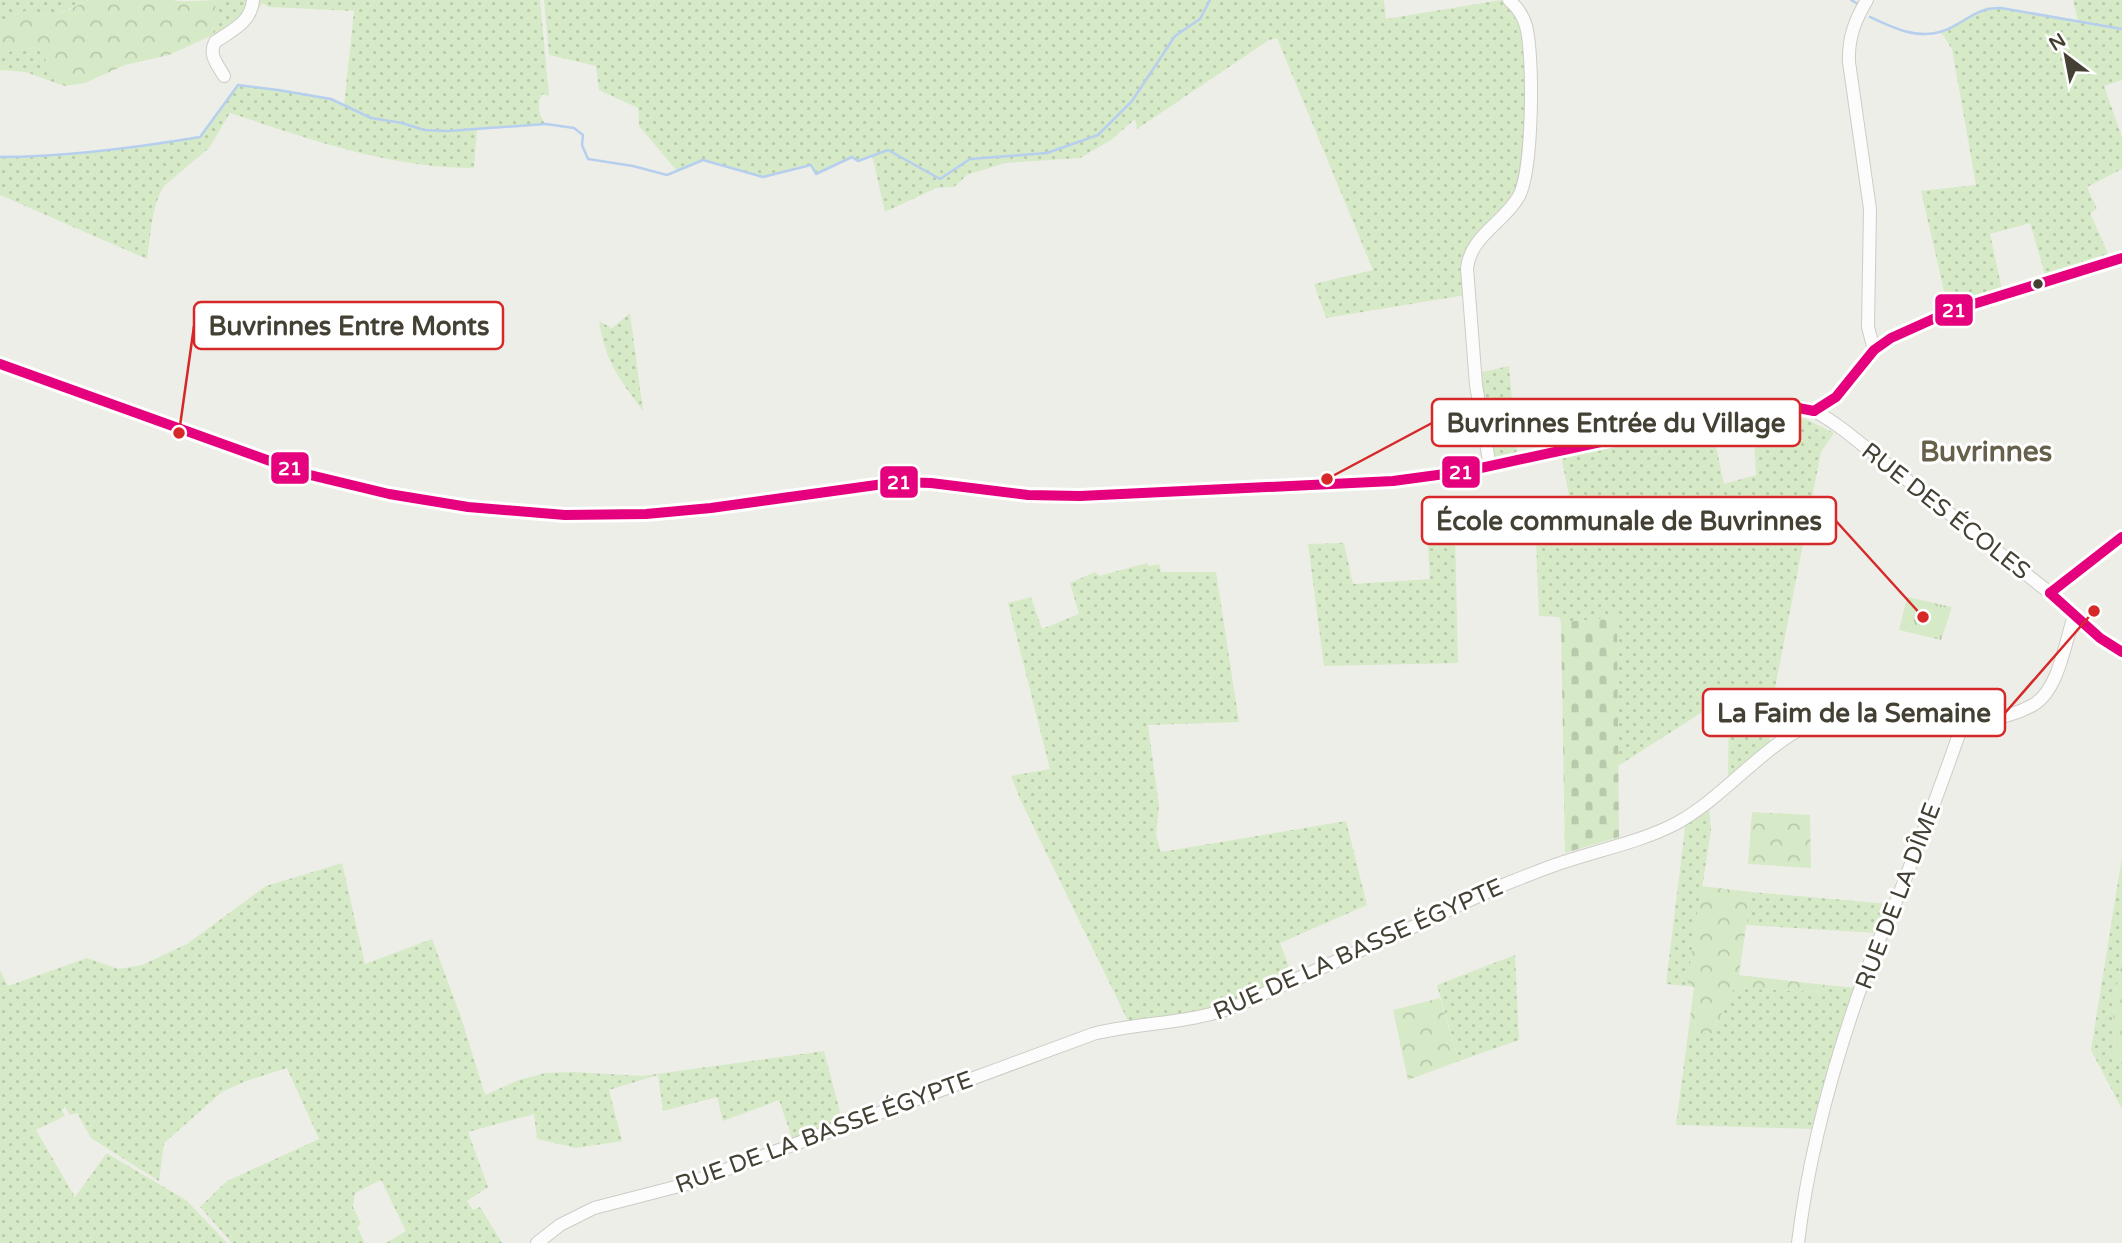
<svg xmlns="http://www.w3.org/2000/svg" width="2122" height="1243" font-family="'Varela Round',sans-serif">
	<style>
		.grass { fill: url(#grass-dots) }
		.forest { fill: url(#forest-crowns) }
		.cemetery { fill: url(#cemetery-stones) }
		.park { fill: url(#park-tufts) }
		.pitch { fill: #d6eac7 }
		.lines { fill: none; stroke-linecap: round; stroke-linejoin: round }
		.stream { stroke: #b7cfee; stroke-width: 2.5 }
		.minor-casing { stroke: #cdccc5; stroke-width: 14 }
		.minor { stroke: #fcfcfc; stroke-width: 12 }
		.bus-1-casing { stroke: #fff; stroke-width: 16 }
		.bus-1 { stroke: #e5007d; stroke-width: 10 }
		.bus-dot { fill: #444134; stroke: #fff; stroke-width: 2.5 }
		.labels { text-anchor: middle; stroke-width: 6; stroke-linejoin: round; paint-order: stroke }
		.street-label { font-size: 24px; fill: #444134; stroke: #fff }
		.quarter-label { font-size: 28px; font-weight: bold; fill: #67604b; stroke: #fff }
		.leader { fill: none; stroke: #d62828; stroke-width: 2.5 }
		.callout-dot { fill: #d62828; stroke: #fff; stroke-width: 2.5 }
		.callout { fill: #fff; stroke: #d62828; stroke-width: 2.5 }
		.callout-label { font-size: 26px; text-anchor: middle; font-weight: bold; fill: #444134 }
		.line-badge { stroke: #fff; stroke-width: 2.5 }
		.badge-label { font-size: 19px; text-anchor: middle; font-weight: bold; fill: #fff }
	</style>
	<defs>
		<pattern id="grass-dots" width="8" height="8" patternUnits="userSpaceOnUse" patternTransform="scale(1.75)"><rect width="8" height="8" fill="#d6eac7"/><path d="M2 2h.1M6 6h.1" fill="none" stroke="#b9caac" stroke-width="1.8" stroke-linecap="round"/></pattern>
		<pattern id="forest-crowns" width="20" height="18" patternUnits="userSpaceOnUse" patternTransform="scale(1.75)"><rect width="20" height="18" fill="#d6eac7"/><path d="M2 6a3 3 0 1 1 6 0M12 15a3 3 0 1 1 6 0" fill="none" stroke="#b9caac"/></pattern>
		<pattern id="cemetery-stones" width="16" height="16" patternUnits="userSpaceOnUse" patternTransform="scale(1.75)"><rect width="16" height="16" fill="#d6eac7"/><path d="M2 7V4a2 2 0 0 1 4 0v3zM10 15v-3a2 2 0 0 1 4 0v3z" fill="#b9caac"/></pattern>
		<pattern id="park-tufts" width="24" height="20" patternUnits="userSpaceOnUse" patternTransform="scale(1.75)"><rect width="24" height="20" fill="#d6eac7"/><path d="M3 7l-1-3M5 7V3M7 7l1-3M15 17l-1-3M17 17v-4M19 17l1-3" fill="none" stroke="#b9caac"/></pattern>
	</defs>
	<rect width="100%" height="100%" fill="#eeeee8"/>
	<g class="grass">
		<path d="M0,0H89L54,15L17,14L0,30Z"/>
		<path d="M216,0H250C244,19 229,27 213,35Z"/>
		<path d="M256,0H540L549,96L542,94C537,103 538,116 546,124L477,128L474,168C390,168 309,139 230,113L209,148L164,186C151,207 151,235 147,259L0,195V157C67,157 134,148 200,137L238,85C273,89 312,91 344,105L354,11L269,7L262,3L258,10Z"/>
		<path d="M544,0H1384L1386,19L1501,0L1507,2L1524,27L1527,126L1518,191L1474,241L1466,295L1326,318L1314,284L1373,270L1277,38L1269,40L1137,129L1135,119L1111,140L1080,158L1005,163L967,175L954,187L936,188L885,212L872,155L858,161L852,157L816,174L810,165L763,177L703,161L677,171L639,126L638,108L599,90L596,66L549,55Z"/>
		<path d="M2073,0H2122V80L2104,86L2122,137V169L2087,187L2097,209L2090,213L2110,258L2046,278L2030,223L1990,234L2002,290L1948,308L1921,191L1976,185L1952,49L1941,32L1987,7L2001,8L2078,21Z"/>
		<path d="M37,47L64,86L26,72L0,70V53Z"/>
		<path d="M630,313L643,411C620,380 605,361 599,321L612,328Z"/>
		<path d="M1509,366L1517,456L1497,460L1491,456L1478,373Z"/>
		<path d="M1773,413L1803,418L1834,433L1821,452L1769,719L1770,747L1728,783L1729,695L1618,766L1617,618L1561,622L1559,617L1539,616L1536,538L1576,529L1561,456L1711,422L1724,484L1756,475L1753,414Z"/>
		<path d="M1455,531L1458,663L1324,666L1308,544L1344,543L1353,584L1430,579L1427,533Z"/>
		<path d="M1147,563L1149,566L1159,564L1161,572H1216L1239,722L1148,725L1159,806L1156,835L1161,852L1346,821L1367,905L1280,943L1293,977L1206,1013L1129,1023L1021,801L1011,776L1050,769L1008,603L1031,597L1042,629L1079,614L1070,583L1095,572L1099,576Z"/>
		<path d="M1709,805L1711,830L1687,986L1666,984L1686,820Z"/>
		<path d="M2122,857V957L2113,1011L2115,1051L2122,1065V1109L2091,1050Z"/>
		<path d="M342,863L365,964L432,939L461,1017L485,1095L519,1080L545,1073L574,1072L642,1076L824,1051L843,1123L793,1141L779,1100L723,1121L717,1097L663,1111L658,1075L609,1090L622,1141L576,1148L537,1139L534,1114L468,1132L488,1187L467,1201L473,1210L480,1207L502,1243H386L406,1231L381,1180L355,1193L353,1207L361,1224L357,1227L365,1243H232L200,1207L227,1181L319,1139L287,1068L246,1081L222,1092L164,1143L159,1181L91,1138L77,1113L70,1115L65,1107L62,1110L65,1116L36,1130L75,1197L106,1154H108L186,1200L227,1243H0V970L8,986L87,958L118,969L142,965L187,944L266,886Z"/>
		<path d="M1751,892L1889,904L1877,933L1746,925Z"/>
		<path d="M1515,955L1519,1040L1459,1061L1437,985Z"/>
		<path d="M1826,985L1857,988L1815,1129L1676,1125L1688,1034L1712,1033L1734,988L1820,992Z"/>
	</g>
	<g class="forest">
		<path d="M89,0H173C184,3 203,0 216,0L213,35L169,55L125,65L85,83L64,86L37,47L0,53V30L17,14L28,10C51,22 67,10 89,0Z"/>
		<path d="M1752,812L1810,815L1811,868L1748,864Z"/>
		<path d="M1701,886L1751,892L1739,975L1826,985L1820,992L1734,988L1712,1033L1688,1034L1694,987L1687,986Z"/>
		<path d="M2122,957V1065L2115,1051L2113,1010Z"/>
		<path d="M1440,998L1459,1061L1408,1080L1393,1010Z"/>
	</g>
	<path class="cemetery" d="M1617,618L1619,837L1565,853L1561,622Z"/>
	<path class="park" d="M1907,597L1952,607L1941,640L1899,630Z"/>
	<path class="pitch" d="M1909,600L1940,607L1937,623L1905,616Z"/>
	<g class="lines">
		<g class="stream">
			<path d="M1851,0L1858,4"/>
			<path d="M1870,17C1891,27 1916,39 1940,32C1964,25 1974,7 2001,8L2122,29"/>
			<path d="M0,157C67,157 134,148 200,137L238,85L278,90L331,99L371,118L402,123L424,130L448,131L546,124L574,128L583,135L582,145L588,159L633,166L667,175L703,160L763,177L811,165L816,174L852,157L858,161L888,150L940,179L970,159L1047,153L1098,135L1132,101L1175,36L1200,19L1210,0"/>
		</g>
		<defs>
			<g id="minor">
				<path d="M1867,0C1855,20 1848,38 1849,62L1870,209L1868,327L1874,350"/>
				<path d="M224,76C218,65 208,55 215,42C232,30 251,23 253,0"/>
				<path d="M0,364L306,474L389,494L468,507L565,515L646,514L711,508L898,482L931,483L1028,495L1080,496L1393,481L1467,471L1749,410C1769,407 1792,403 1811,410C1823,414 1835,424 1845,431L2050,593L2100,638L2122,652"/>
				<path d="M1814,411L1836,397L1874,350L1891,338L1951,311L2122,258"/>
				<path d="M1490,467L1476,385L1467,268C1471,235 1504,223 1519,196C1533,169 1534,56 1526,26C1523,15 1517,7 1509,0"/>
				<path d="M2050,593L2122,537"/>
				<path d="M537,1243L560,1225L594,1208L687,1184L1093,1034C1141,1022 1192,1024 1239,1005C1298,978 1357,952 1417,925C1447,911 1477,896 1508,883C1527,876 1547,867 1567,861C1603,849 1643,841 1677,823C1729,794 1766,740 1822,719C1846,710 1874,704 1900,706C1951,709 1982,733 2033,705C2059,690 2065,642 2074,616"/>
				<path d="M1798,1243C1809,1150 1835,1058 1867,970C1877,942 1891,915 1902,887C1924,831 1945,775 1965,717"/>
			</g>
		</defs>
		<use href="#minor" class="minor-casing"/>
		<use href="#minor" class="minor"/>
		<defs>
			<g id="bus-1">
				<path d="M0,364L306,474L389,494L468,507L565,515L646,514L711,508L898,482L931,483L1028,495L1080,496L1393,481L1467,471L1749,410L1788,406L1814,411"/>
				<path d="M1814,411L1836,397L1874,350L1891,338L1951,311L2122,258"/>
				<path d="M2050,593L2100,638L2122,652"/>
				<path d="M2050,593L2122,537"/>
			</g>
		</defs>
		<use href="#bus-1" class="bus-1-casing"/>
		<use href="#bus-1" class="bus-1"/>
	</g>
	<circle class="bus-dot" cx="2038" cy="284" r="6"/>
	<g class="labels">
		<g class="street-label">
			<text transform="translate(1946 511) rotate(38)" y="8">RUE DES ÉCOLES</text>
			<text transform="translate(1898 896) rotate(-69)" y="8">RUE DE LA DÎME</text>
			<text transform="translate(1358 949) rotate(-24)" y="8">RUE DE LA BASSE ÉGYPTE</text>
			<text transform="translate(824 1132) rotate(-20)" y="8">RUE DE LA BASSE ÉGYPTE</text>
		</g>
		<g class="quarter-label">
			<text x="1986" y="461">Buvrinnes</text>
		</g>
	</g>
	<path class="leader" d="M179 433L194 326M1327 479L1432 423M1923 617L1836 521M2094 611L2005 713"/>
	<g class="callout-dot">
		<circle cx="179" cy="433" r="7"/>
		<circle cx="1327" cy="479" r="7"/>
		<circle cx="1923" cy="617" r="7"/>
		<circle cx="2094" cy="611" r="7"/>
	</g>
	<g class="callout">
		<rect x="194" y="302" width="309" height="47" rx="7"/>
		<rect x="1432" y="399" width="368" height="47" rx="7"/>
		<rect x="1422" y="497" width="414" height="47" rx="7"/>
		<rect x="1703" y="689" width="302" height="47" rx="7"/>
	</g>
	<g class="callout-label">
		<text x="349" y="335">Buvrinnes Entre Monts</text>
		<text x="1616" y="432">Buvrinnes Entrée du Village</text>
		<text x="1629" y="530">École communale de Buvrinnes</text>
		<text x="1854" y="722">La Faim de la Semaine</text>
	</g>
	<g class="line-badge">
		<rect x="1934" y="293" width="40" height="34" rx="7" fill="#e5007d"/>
		<rect x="270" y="451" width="40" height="34" rx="7" fill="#e5007d"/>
		<rect x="1441" y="455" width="40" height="34" rx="7" fill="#e5007d"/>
		<rect x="879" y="465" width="40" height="34" rx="7" fill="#e5007d"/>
	</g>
	<g class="badge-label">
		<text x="1954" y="317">21</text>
		<text x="290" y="475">21</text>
		<text x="1461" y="479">21</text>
		<text x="899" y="489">21</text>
	</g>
	<g transform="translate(2066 56) rotate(328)" stroke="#ffffff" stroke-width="5" paint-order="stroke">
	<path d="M0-5L12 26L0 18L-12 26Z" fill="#444134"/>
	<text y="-10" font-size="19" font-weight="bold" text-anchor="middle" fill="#444134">N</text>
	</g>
</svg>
